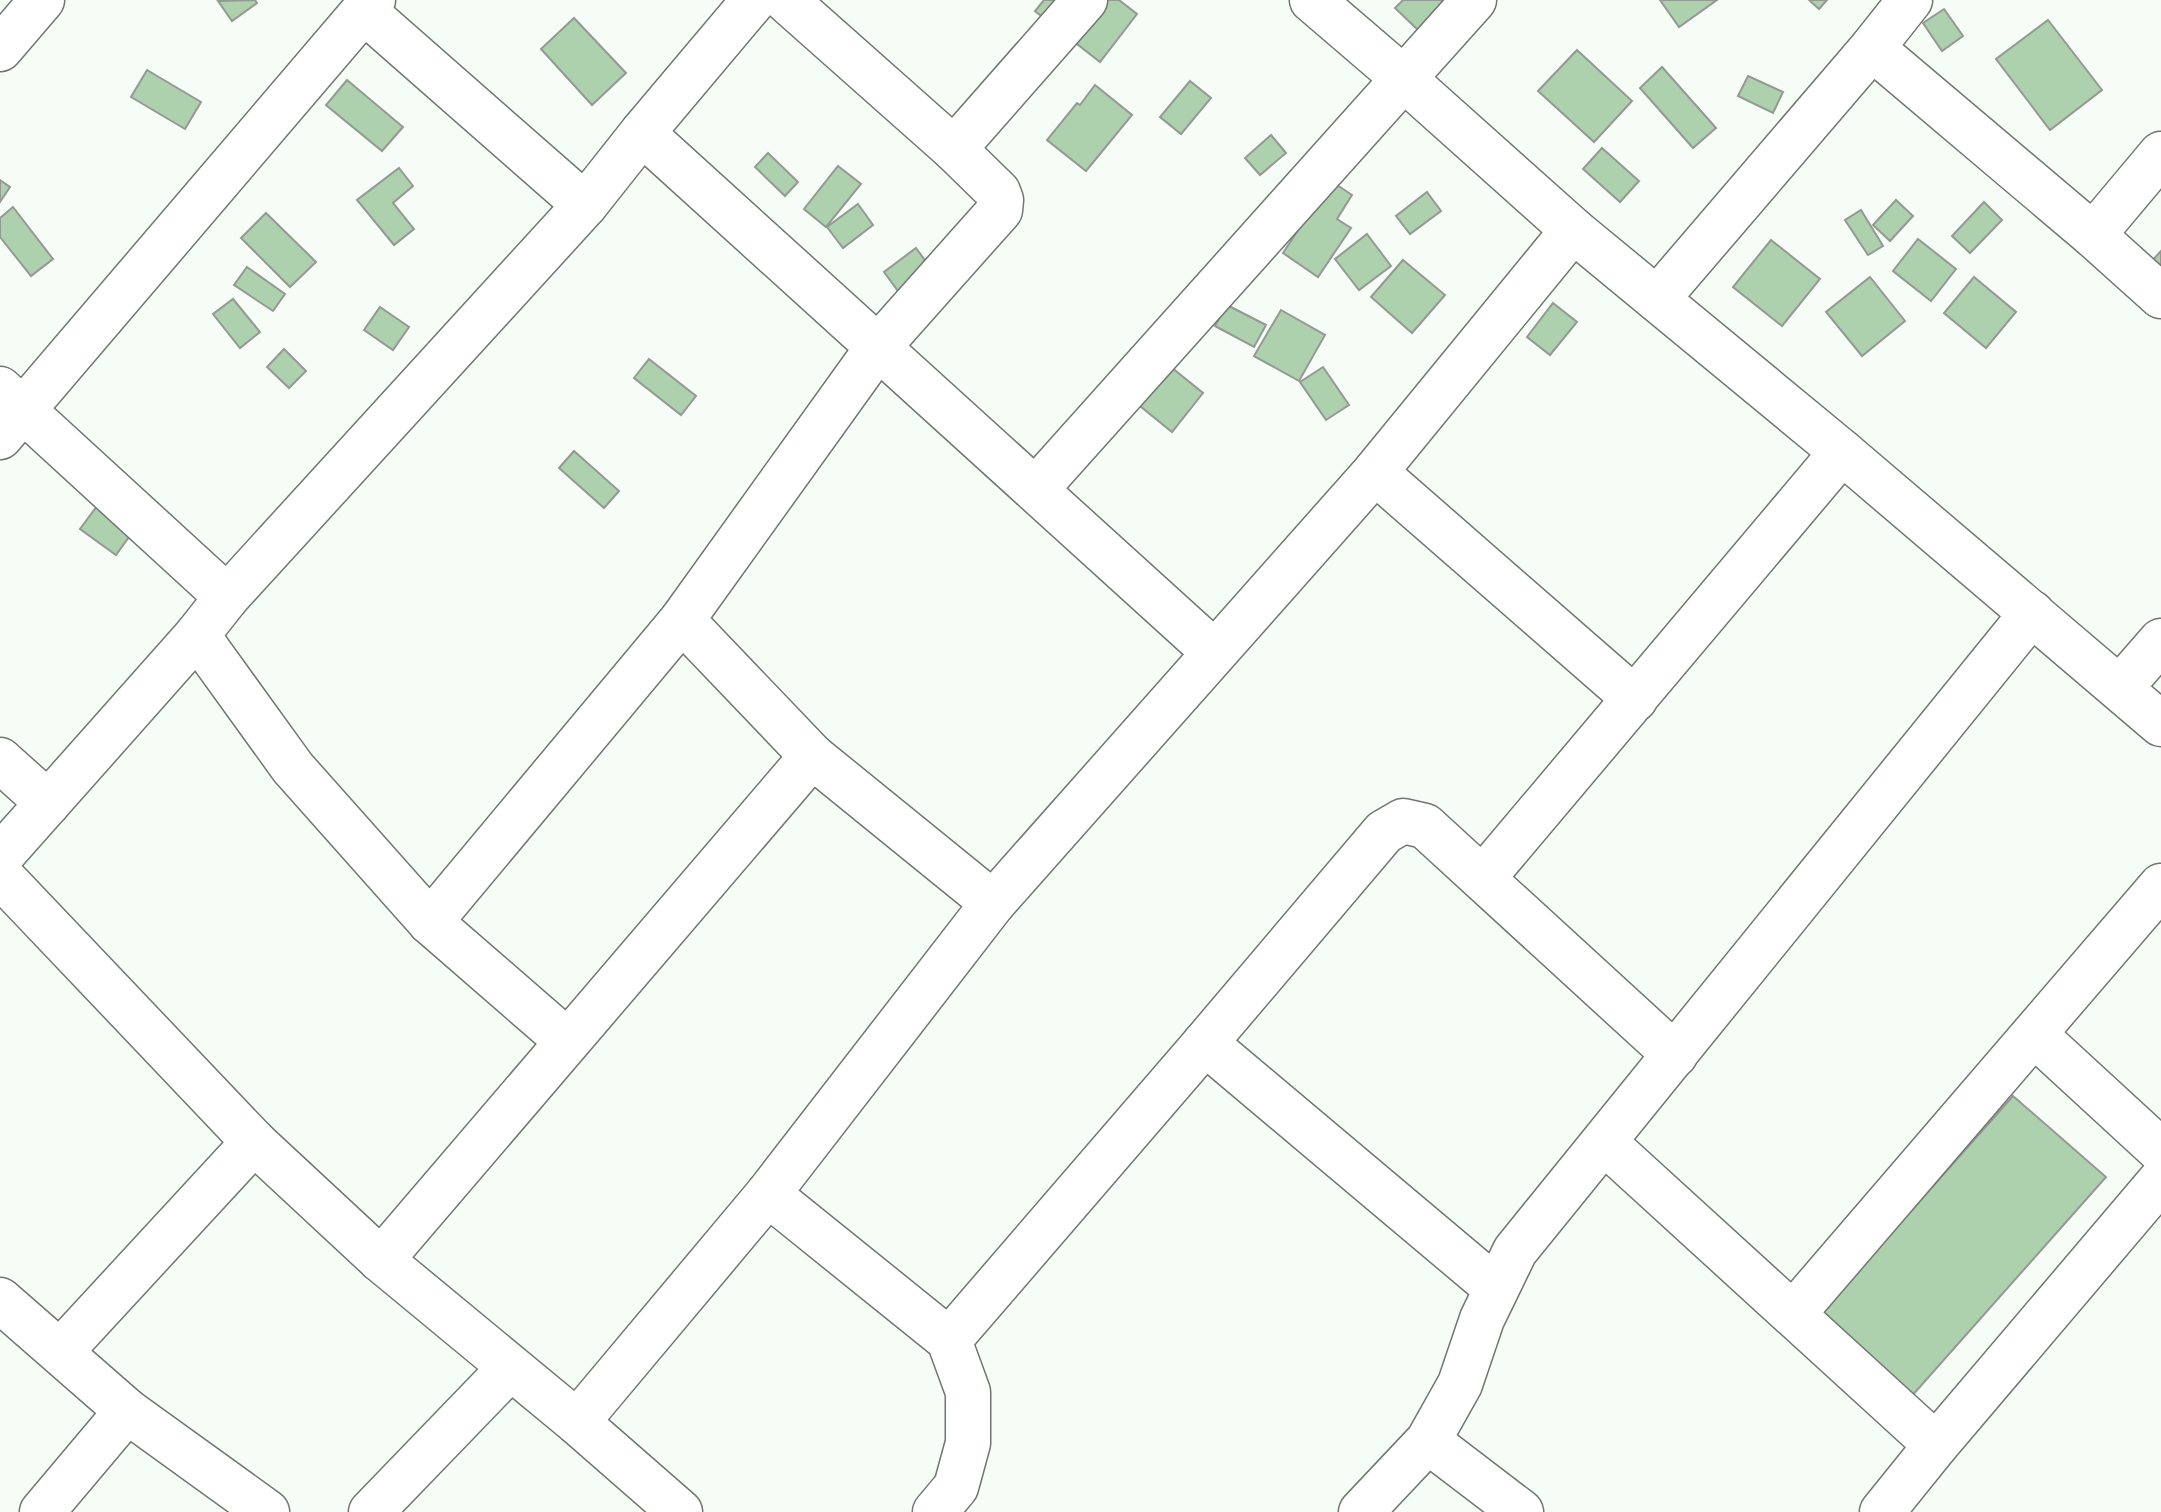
<svg xmlns="http://www.w3.org/2000/svg" width="2161" height="1512" font-family="'Source Serif 4',serif">
	<style>
		.building { fill: #add1ac; stroke: #959994; stroke-width: 2 }
		.lines { fill: none; stroke-linecap: round; stroke-linejoin: round }
		.minor-casing { stroke: #717671; stroke-width: 47 }
		.minor { stroke: #fff; stroke-width: 44 }
	</style>
	<rect width="100%" height="100%" fill="#f6fcf6"/>
	<g class="building">
		<path d="M255,0L257,3L232,21L218,1Z"/>
		<path d="M1044,0H1119L1137,14L1100,62L1035,11Z"/>
		<path d="M1403,0H1441L1443,2L1418,30L1395,8Z"/>
		<path d="M1660,0H1717L1679,27Z"/>
		<path d="M1809,0H1827L1819,9Z"/>
		<path d="M1944,9L1963,36L1942,51L1923,23Z"/>
		<path d="M574,18L626,73L592,105L541,49Z"/>
		<path d="M2048,20L2102,90L2050,130L1996,59Z"/>
		<path d="M1577,50L1632,101L1594,142L1538,91Z"/>
		<path d="M1662,67L1716,128L1693,148L1640,88Z"/>
		<path d="M147,70L201,102L185,129L131,97Z"/>
		<path d="M1748,76L1783,92L1773,113L1738,96Z"/>
		<path d="M347,80L403,127L382,151L326,105Z"/>
		<path d="M1190,81L1211,98L1181,134L1160,117Z"/>
		<path d="M1095,85L1132,115L1086,171L1047,140L1077,103L1080,105Z"/>
		<path d="M1271,135L1286,153L1260,175L1245,158Z"/>
		<path d="M1602,148L1639,181L1620,202L1583,169Z"/>
		<path d="M768,153L798,182L785,196L755,167Z"/>
		<path d="M838,166L861,184L826,227L804,209Z"/>
		<path d="M399,168L413,186L393,203L414,229L394,245L357,200Z"/>
		<path d="M0,180L10,187L0,202Z"/>
		<path d="M1331,181L1352,195L1337,219L1351,228L1318,277L1283,253Z"/>
		<path d="M1427,192L1441,211L1410,234L1396,216Z"/>
		<path d="M1896,200L1913,216L1890,241L1873,225Z"/>
		<path d="M1984,202L2002,220L1970,253L1952,236Z"/>
		<path d="M858,204L873,225L843,248L827,227Z"/>
		<path d="M13,207L53,259L31,276L0,237V218Z"/>
		<path d="M1861,210L1883,246L1868,255L1845,220Z"/>
		<path d="M266,213L316,262L290,287L241,238Z"/>
		<path d="M1367,234L1391,266L1359,290L1335,259Z"/>
		<path d="M1918,239L1956,269L1931,301L1893,271Z"/>
		<path d="M1771,240L1820,279L1782,326L1733,287Z"/>
		<path d="M916,248L930,267L898,291L884,272Z"/>
		<path d="M2161,251V274L2149,264Z"/>
		<path d="M1403,260L1445,295L1412,333L1371,297Z"/>
		<path d="M247,267L285,294L273,311L234,285Z"/>
		<path d="M1870,277L1905,321L1862,356L1826,312Z"/>
		<path d="M1974,277L2016,312L1986,348L1944,313Z"/>
		<path d="M233,299L260,332L240,348L213,314Z"/>
		<path d="M1553,303L1577,322L1550,355L1527,337Z"/>
		<path d="M1227,305L1266,325L1254,347L1215,326Z"/>
		<path d="M380,307L409,327L393,350L364,330Z"/>
		<path d="M1281,310L1325,335L1299,381L1254,356Z"/>
		<path d="M284,349L306,371L289,388L267,367Z"/>
		<path d="M649,359L696,396L681,415L634,378Z"/>
		<path d="M1171,367L1203,393L1172,432L1140,406Z"/>
		<path d="M1323,367L1349,405L1326,420L1300,382Z"/>
		<path d="M574,451L619,491L604,508L559,468Z"/>
		<path d="M103,498L139,523L116,555L80,529Z"/>
		<path d="M2013,1096L2106,1177L1910,1398L1817,1317Z"/>
	</g>
	<g class="lines">
		<defs>
			<g id="minor">
				<path d="M786,0L954,149L1085,0"/>
				<path d="M1312,0L1403,78L1573,230L1842,452L2161,724"/>
				<path d="M364,11L585,205"/>
				<path d="M1872,48L2093,235L2161,296"/>
				<path d="M0,49L42,0"/>
				<path d="M642,133L1214,652"/>
				<path d="M2093,235L2161,154"/>
				<path d="M1657,299L1872,48L1910,0"/>
				<path d="M0,389L227,597"/>
				<path d="M0,437L373,0"/>
				<path d="M1375,472L1635,699"/>
				<path d="M1036,489L1474,0"/>
				<path d="M682,620L812,756L993,903"/>
				<path d="M197,635L293,768L430,922L567,1041"/>
				<path d="M2120,688L2161,641"/>
				<path d="M0,760L48,803"/>
				<path d="M0,857L197,635L227,597L585,205L642,133L754,0"/>
				<path d="M0,875L254,1142L381,1260L577,1422L680,1512"/>
				<path d="M1483,878L1842,452"/>
				<path d="M430,922L682,620L878,347L1000,210L1001,200L998,192L954,149"/>
				<path d="M2035,1035L2161,1151"/>
				<path d="M1205,1043L1496,1288"/>
				<path d="M1604,1142L1936,1445"/>
				<path d="M768,1194L949,1340L968,1392V1443L956,1487L935,1512"/>
				<path d="M381,1260L812,756"/>
				<path d="M0,1300L127,1411L267,1512"/>
				<path d="M1793,1314L2161,886"/>
				<path d="M949,1340L1205,1043L1384,832L1403,821L1425,826L1675,1055"/>
				<path d="M61,1351L254,1142"/>
				<path d="M577,1422L768,1194L993,903L1375,472L1573,230"/>
				<path d="M1428,1441L1521,1512"/>
				<path d="M42,1512L127,1411"/>
				<path d="M371,1512L510,1368"/>
				<path d="M1361,1512L1428,1441L1460,1384L1482,1319L1515,1251L2032,613"/>
				<path d="M1882,1512L1936,1445L2161,1180"/>
			</g>
		</defs>
		<use href="#minor" class="minor-casing"/>
		<use href="#minor" class="minor"/>
	</g>
</svg>
